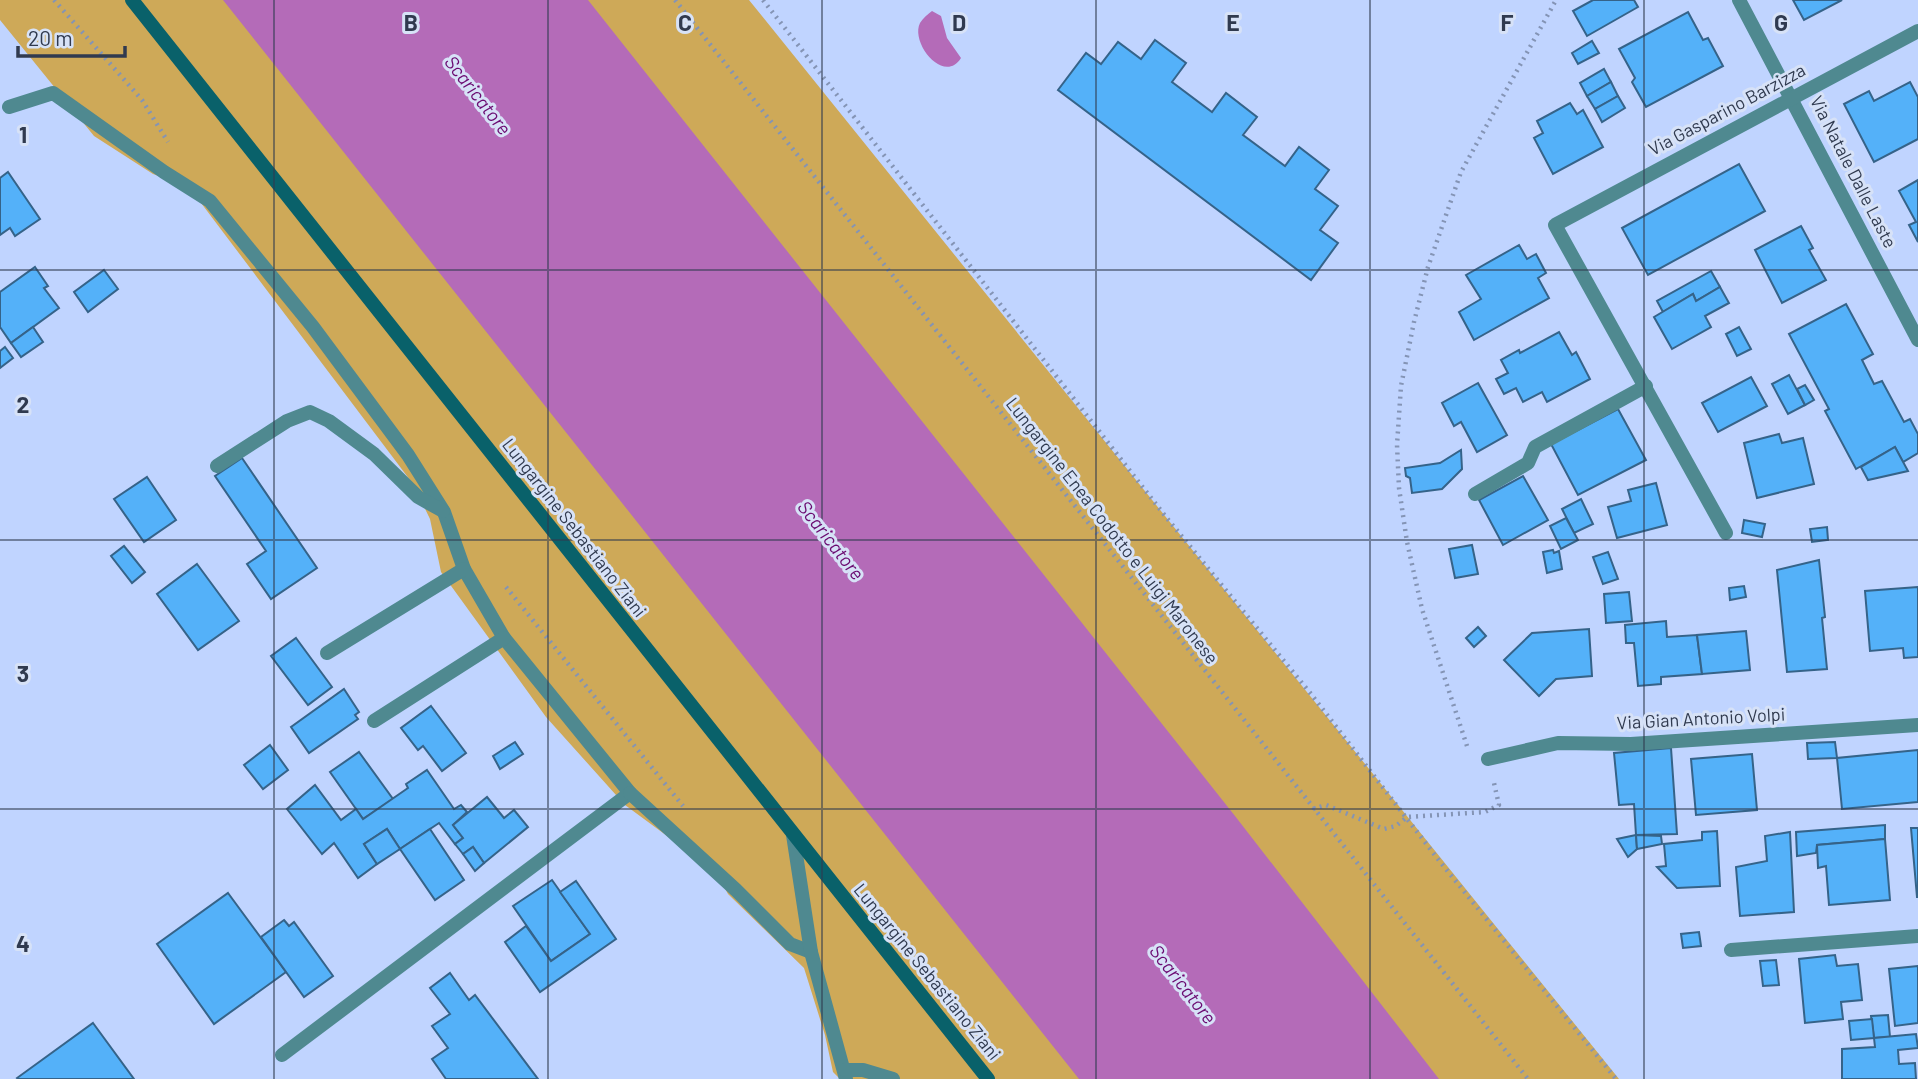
<svg xmlns="http://www.w3.org/2000/svg" width="1918" height="1079" font-family="Barlow,sans-serif">
	<style>
		.green { fill: #cea958 }
		.water { fill: #b46bb8 }
		.building { fill: #54b1f9; stroke: #356389; stroke-width: 2 }
		.lines { fill: none; stroke-linecap: round; stroke-linejoin: round }
		.path { stroke: #8494b5; stroke-width: 4.5; stroke-dasharray: 2 5; stroke-linecap: butt }
		.lane { stroke: #4f8990; stroke-width: 14 }
		.street { stroke: #4f8990; stroke-width: 14 }
		.secondary { stroke: #09616a; stroke-width: 14 }
		.grid { fill: none; stroke: #303a4f; stroke-width: 2; stroke-opacity: 0.55 }
		.labels { text-anchor: middle; stroke-width: 6; stroke-linejoin: round; paint-order: stroke }
		.street-label { font-size: 18px; fill: #303a4f; stroke: #d7e2f7 }
		.water-label { font-size: 19px; font-style: italic; fill: #6a0a71; stroke: #d7e2f7 }
		.grid-label { font-size: 23px; text-anchor: middle; font-weight: bold; fill: #303a4f; stroke: #d7e2f7; stroke-width: 6; stroke-linejoin: round; paint-order: stroke }
	</style>
	<rect width="100%" height="100%" fill="#c0d4ff"/>
	<path class="green" d="M0,0H749L1619,1079H840L833,1072L825,1035L804,968L728,894L716,872L625,805L546,717L441,572L430,519L413,484L189,187L153,174L94,136L0,20Z"/>
	<g class="water">
		<path d="M223,0H588L1235,816L1439,1079H1079Z"/>
		<path d="M932,11L941,16L947,38L961,58C944,85 910,43 920,23C923,18 928,14 932,11Z"/>
	</g>
	<g class="building">
		<path d="M1593,0H1634L1638,7L1587,36L1573,11Z"/>
		<path d="M1793,0H1842L1804,20Z"/>
		<path d="M1688,12L1703,40L1708,38L1723,66L1646,107L1632,82L1635,78L1619,49Z"/>
		<path d="M1155,40L1186,63L1172,82L1212,112L1226,93L1257,117L1243,135L1285,166L1299,147L1329,170L1315,189L1338,206L1320,230L1338,243L1311,280L1058,90L1086,53L1101,64L1118,42L1141,59Z"/>
		<path d="M1592,41L1599,53L1578,64L1572,53Z"/>
		<path d="M1604,69L1611,82L1587,96L1580,83Z"/>
		<path d="M1611,82L1618,96L1595,109L1587,96Z"/>
		<path d="M1910,82L1918,97V139L1874,162L1844,104L1869,91L1874,101Z"/>
		<path d="M1618,96L1625,108L1602,122L1595,109Z"/>
		<path d="M1570,103L1577,114L1583,110L1603,147L1553,174L1534,138L1543,133L1537,121Z"/>
		<path d="M1739,164L1765,211L1648,275L1622,228Z"/>
		<path d="M8,172L40,219L15,236L10,228L0,235V178Z"/>
		<path d="M1918,180V242L1909,225L1916,222L1899,191Z"/>
		<path d="M1801,226L1813,248L1809,250L1826,280L1782,303L1755,250Z"/>
		<path d="M1519,245L1527,259L1536,254L1546,273L1538,278L1549,298L1474,340L1459,312L1481,299L1466,275Z"/>
		<path d="M35,267L48,286L44,288L59,308L11,343L0,327V292Z"/>
		<path d="M104,270L118,289L88,312L74,292Z"/>
		<path d="M1711,271L1720,287L1696,301L1693,294L1663,312L1657,301Z"/>
		<path d="M1720,287L1729,303L1705,316L1711,327L1672,349L1654,317L1693,294L1696,301Z"/>
		<path d="M1846,304L1873,354L1862,360L1874,384L1882,381L1904,422L1910,419L1918,434V453L1903,462L1895,447L1856,469L1825,411L1829,409L1789,334Z"/>
		<path d="M33,327L43,342L21,357L11,343Z"/>
		<path d="M1739,327L1751,349L1737,356L1726,334Z"/>
		<path d="M1559,332L1572,355L1576,352L1590,379L1547,402L1542,392L1523,402L1516,388L1504,394L1496,379L1508,373L1501,360L1519,350L1520,353Z"/>
		<path d="M5,347L13,358L0,368V351Z"/>
		<path d="M1789,375L1805,405L1788,414L1772,384Z"/>
		<path d="M1751,377L1767,406L1718,432L1702,403Z"/>
		<path d="M1478,383L1507,435L1477,452L1461,422L1454,426L1442,403Z"/>
		<path d="M1805,385L1814,400L1805,405L1797,389Z"/>
		<path d="M1618,409L1646,460L1578,495L1551,444Z"/>
		<path d="M1779,434L1782,443L1803,438L1814,484L1757,498L1744,443Z"/>
		<path d="M1895,447L1908,471L1868,480L1861,467Z"/>
		<path d="M1461,450L1462,469L1442,489L1412,493L1410,478L1406,476L1405,468L1440,463Z"/>
		<path d="M242,458L317,568L271,599L247,564L266,551L215,476Z"/>
		<path d="M1523,476L1548,520L1503,545L1479,500Z"/>
		<path d="M147,477L176,520L144,542L114,499Z"/>
		<path d="M1656,483L1667,525L1617,538L1608,507L1631,501L1628,490Z"/>
		<path d="M1581,499L1593,524L1574,533L1562,509Z"/>
		<path d="M1566,518L1578,540L1561,549L1550,526Z"/>
		<path d="M1744,520L1765,524L1762,537L1742,533Z"/>
		<path d="M1827,527L1828,540L1812,542L1810,529Z"/>
		<path d="M1472,545L1478,574L1455,578L1449,549Z"/>
		<path d="M124,546L145,572L132,583L111,556Z"/>
		<path d="M1553,550L1554,553L1559,551L1562,569L1547,573L1543,552Z"/>
		<path d="M1608,552L1618,579L1603,584L1593,557Z"/>
		<path d="M1819,560L1825,617L1822,618L1827,669L1787,672L1777,570Z"/>
		<path d="M197,564L239,621L198,650L157,594Z"/>
		<path d="M1744,586L1746,597L1730,600L1729,588Z"/>
		<path d="M1918,587V657L1904,658L1903,648L1870,651L1865,591Z"/>
		<path d="M1629,592L1632,621L1606,623L1604,594Z"/>
		<path d="M1666,621L1667,637L1697,635L1702,674L1661,677V684L1638,686L1634,643H1626L1625,625Z"/>
		<path d="M1478,627L1486,636L1474,647L1466,638Z"/>
		<path d="M1589,629L1592,676L1556,679L1539,696L1504,660L1532,633Z"/>
		<path d="M1746,631L1750,670L1702,674L1697,635Z"/>
		<path d="M296,638L332,687L308,705L271,656Z"/>
		<path d="M344,689L359,712L355,715L358,719L309,753L291,727Z"/>
		<path d="M431,706L466,753L442,771L423,746L418,750L401,728Z"/>
		<path d="M515,742L523,754L500,769L493,756Z"/>
		<path d="M1835,742L1837,758L1808,759L1807,743Z"/>
		<path d="M270,745L288,770L263,789L244,765Z"/>
		<path d="M1671,748L1677,834L1636,835L1634,804L1619,805L1614,753Z"/>
		<path d="M1918,750V802L1842,809L1837,758Z"/>
		<path d="M359,752L393,799L363,819L330,772Z"/>
		<path d="M1752,754L1757,810L1696,815L1691,759Z"/>
		<path d="M427,770L454,809L461,805L467,812L453,825L463,838L455,844L439,823L400,849L387,829L364,844L377,864L358,878L334,843L322,854L287,809L315,785L341,820L356,809L363,819L408,788L406,784Z"/>
		<path d="M487,797L504,818L514,810L528,827L484,863L473,847L463,854L455,844L463,838L453,825Z"/>
		<path d="M1885,825V839L1817,845L1816,853L1797,856L1796,832Z"/>
		<path d="M1911,828H1918V897H1917Z"/>
		<path d="M387,829L400,849L377,864L364,844Z"/>
		<path d="M430,829L464,880L435,900L400,849Z"/>
		<path d="M1717,831L1720,886L1677,888L1657,867L1666,866L1664,844L1702,840V832Z"/>
		<path d="M1790,832L1794,912L1740,916L1736,867L1767,861L1765,836Z"/>
		<path d="M1636,835L1637,849L1628,857L1617,839Z"/>
		<path d="M1636,835L1661,836L1662,844L1637,849Z"/>
		<path d="M1885,839L1890,900L1829,905L1826,866L1818,868L1817,845Z"/>
		<path d="M473,847L484,863L475,871L463,854Z"/>
		<path d="M552,880L590,934L551,961L513,906Z"/>
		<path d="M576,881L616,939L540,992L505,942L526,926L551,961L590,934L560,892Z"/>
		<path d="M228,893L286,972L214,1024L157,944Z"/>
		<path d="M284,920L289,926L294,922L333,976L304,997L261,937Z"/>
		<path d="M1699,932L1701,946L1683,948L1681,934Z"/>
		<path d="M1835,955L1837,966L1858,964L1862,1000L1841,1002L1843,1019L1805,1023L1799,959Z"/>
		<path d="M1776,960L1779,985L1763,986L1760,961Z"/>
		<path d="M1918,966V1023L1895,1026L1889,969Z"/>
		<path d="M450,973L469,1000L475,995L538,1079H446L432,1059L448,1048L432,1026L450,1014L430,988Z"/>
		<path d="M1888,1015L1890,1037L1874,1038L1871,1016Z"/>
		<path d="M1872,1019L1874,1038L1851,1040L1849,1021Z"/>
		<path d="M93,1023L134,1079H18L17,1078Z"/>
		<path d="M1916,1034L1918,1048L1898,1050L1899,1064L1915,1063L1916,1079H1842V1049L1875,1047L1874,1038Z"/>
	</g>
	<g class="lines">
		<g class="path">
			<path d="M54,0L142,100L168,142"/>
			<path d="M675,0L1528,1079"/>
			<path d="M763,0L1166,517L1311,694L1441,863L1616,1079"/>
			<path d="M506,587L683,806"/>
			<path d="M1467,746L1422,609L1407,542L1399,488L1397,445L1401,386L1414,322L1428,267L1461,172L1556,0"/>
			<path d="M1313,809L1326,805L1384,829L1396,826L1407,817L1485,812L1499,805L1494,783"/>
		</g>
		<g class="lane">
			<path d="M9,107L53,93L164,172L210,201L313,327L408,455L444,512L464,569L504,638L630,793L282,1055"/>
			<path d="M217,466L287,421L310,412L329,421L374,454L418,497L443,511"/>
			<path d="M327,653L464,569"/>
			<path d="M374,721L504,638"/>
		</g>
		<g class="street">
			<path d="M1739,0L1918,340"/>
			<path d="M1475,494L1528,463L1535,447L1646,386"/>
			<path d="M1726,533L1555,225L1918,31"/>
			<path d="M1488,759L1558,743L1631,744L1918,725"/>
			<path d="M630,793L736,890L790,944L811,952"/>
			<path d="M793,835L811,952L846,1079"/>
			<path d="M1731,950L1918,936"/>
			<path d="M845,1070H863L893,1079"/>
		</g>
		<path class="secondary" d="M132,0L988,1079"/>
	</g>
	<path class="grid" d="M274,0V1079M548,0V1079M822,0V1079M1096,0V1079M1370,0V1079M1644,0V1079M0,270H1918M0,540H1918M0,809H1918"/>
	<g class="labels">
		<g class="street-label">
			<text transform="translate(1727 110) rotate(-28)" y="6">Via Gasparino Barzizza</text>
			<text transform="translate(1853 172) rotate(63)" y="6">Via Natale Dalle Laste</text>
			<text transform="translate(574 528) rotate(52)" y="6">Lungargine Sebastiano Ziani</text>
			<text transform="translate(1112 531) rotate(52)" y="6">Lungargine Enea Codotto e Luigi Maronese</text>
			<text transform="translate(1701 719) rotate(-3)" y="6">Via Gian Antonio Volpi</text>
			<text transform="translate(927 972) rotate(51)" y="6">Lungargine Sebastiano Ziani</text>
		</g>
		<g class="water-label">
			<text transform="translate(478 95) rotate(52)" y="7">Scaricatore</text>
			<text transform="translate(831 540) rotate(52)" y="7">Scaricatore</text>
			<text transform="translate(1183 984) rotate(52)" y="7">Scaricatore</text>
		</g>
	</g>
	<g class="grid-label">
		<text x="411" y="31">B</text>
		<text x="685" y="31">C</text>
		<text x="959" y="31">D</text>
		<text x="1233" y="31">E</text>
		<text x="1507" y="31">F</text>
		<text x="1781" y="31">G</text>
		<text x="23" y="143">1</text>
		<text x="23" y="413">2</text>
		<text x="23" y="682">3</text>
		<text x="23" y="952">4</text>
	</g>
	<path d="M18 46v10h107v-10" fill="none" stroke="#303a4f" stroke-width="3.5"/>
	<text x="28" y="46" font-size="21" fill="#303a4f" stroke="#d7e2f7" stroke-width="5" paint-order="stroke">20 m</text>
</svg>
